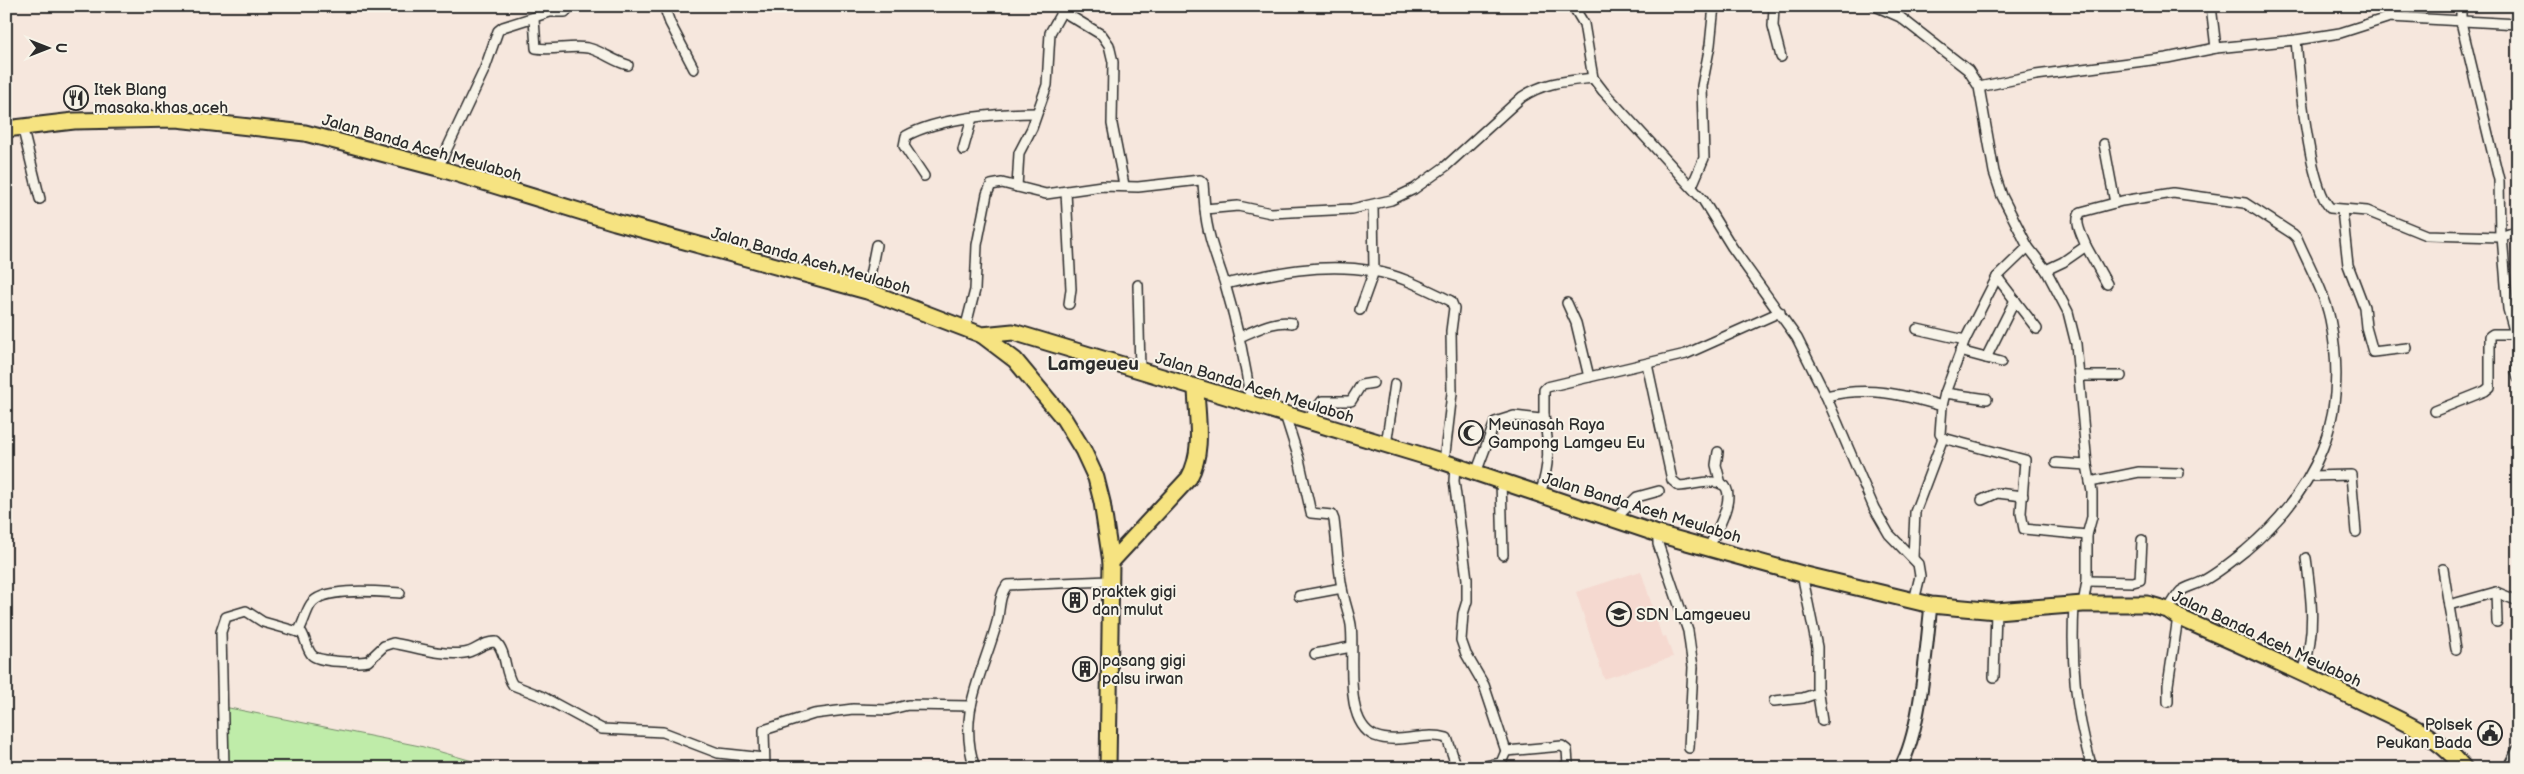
<svg xmlns="http://www.w3.org/2000/svg" width="2524" height="774" font-family="'Balsamiq Sans',sans-serif">
	<style>
		.built { fill: #f5d9d0 }
		.grass { fill: #bfeca9; stroke: #758c6a }
		.lines { fill: none; stroke-linecap: round; stroke-linejoin: round }
		.minor-casing { stroke: #2b2b2b; stroke-width: 12 }
		.tertiary-casing { stroke: #2b2b2b; stroke-width: 15 }
		.trunk-casing { stroke: #2b2b2b; stroke-width: 19 }
		.minor { stroke: #f7f3e8; stroke-width: 9 }
		.tertiary { stroke: #f7f3e8; stroke-width: 11 }
		.trunk { stroke: #f6e381; stroke-width: 15 }
		.labels { text-anchor: middle; stroke-width: 4; stroke-linejoin: round; paint-order: stroke }
		.poi-label { font-size: 16px; fill: #2b2b2b; stroke: #f7f3e8; text-anchor: start }
		.street-label { font-size: 16px; fill: #2b2b2b; stroke: #f7f3e8 }
		.quarter-label { font-size: 19px; font-weight: bold; fill: #2b2b2b; stroke: #f7f3e8 }
	</style>
	<rect width="100%" height="100%" fill="#f6e7dd"/>
	<filter id="ink" filterUnits="userSpaceOnUse"><feTurbulence type="fractalNoise" baseFrequency=".02" numOctaves="2"/><feDisplacementMap in="SourceGraphic" scale="10" xChannelSelector="R" yChannelSelector="G"/><feConvolveMatrix kernelMatrix="1 2 1 2 8 2 1 2 1" color-interpolation-filters="sRGB"/></filter>
	<g filter="url(#ink)">
		<path class="built" d="M1641,571L1662,637L1666,636L1673,657L1604,679L1576,592Z"/>
		<path class="grass" d="M219,706L420,746L483,764L482,768H221Z"/>
		<g class="lines">
			<defs>
				<g id="minor">
					<path d="M664,6L670,23L694,69"/>
					<path d="M1573,6L1584,24L1593,78L1603,91L1703,200L1732,247L1797,338L1826,396L1874,508L1889,534L1918,564L1920,576L1914,601"/>
					<path d="M1774,6L1773,26L1781,57"/>
					<path d="M1875,6L1900,17L1968,70L1979,87L1994,172L2002,196L2028,247L2046,270L2068,312L2076,344L2087,465L2092,492V517L2087,535V581L2083,604"/>
					<path d="M2211,6L2216,48"/>
					<path d="M2461,6V22L2499,180L2500,237"/>
					<path d="M1062,11L1102,35L1109,45L1113,62L1112,124L1124,185"/>
					<path d="M534,19L536,48C553,51 571,45 588,48C602,51 613,61 628,65"/>
					<path d="M2296,40C2299,75 2308,183 2330,208L2367,211L2426,235L2500,237L2518,231"/>
					<path d="M1979,87L2036,75L2167,58L2216,48L2296,40L2340,33L2390,17L2518,24"/>
					<path d="M22,126L40,199"/>
					<path d="M2104,144L2115,203"/>
					<path d="M963,150L972,118"/>
					<path d="M438,168L485,68L498,31L503,27L550,12H565L571,6"/>
					<path d="M924,176L904,146L906,136C938,118 999,113 1036,113"/>
					<path d="M1692,186L1704,158L1702,86L1710,45L1714,6"/>
					<path d="M1017,187L1019,153L1032,128L1047,85L1050,33L1060,15L1062,6"/>
					<path d="M1066,192L1071,289L1069,304"/>
					<path d="M2342,210L2348,265L2364,307L2366,327L2373,352L2407,348"/>
					<path d="M2502,236L2508,309L2515,334L2518,333"/>
					<path d="M2086,246L2107,284"/>
					<path d="M2046,270L2063,262L2086,246C2082,235 2073,221 2081,212L2122,201L2173,193L2245,203L2293,234L2297,238C2308,264 2324,291 2330,319C2350,416 2319,488 2245,551C2231,562 2217,574 2201,582C2195,585 2186,587 2181,591C2176,596 2172,604 2168,610"/>
					<path d="M1997,277L2037,329"/>
					<path d="M1225,284C1273,273 1323,262 1373,271C1400,275 1426,289 1451,301L1454,308L1451,331L1452,393L1444,462"/>
					<path d="M1138,285L1140,371"/>
					<path d="M867,291L876,245"/>
					<path d="M1567,303L1576,323L1589,377"/>
					<path d="M1360,310L1374,271L1373,206"/>
					<path d="M965,329L975,290L977,245L987,194L991,185L1002,183L1046,194L1102,186L1138,187L1200,180L1203,183L1205,209"/>
					<path d="M1917,329L1965,340"/>
					<path d="M1239,337C1255,331 1275,319 1292,323"/>
					<path d="M1960,351L2001,362"/>
					<path d="M1986,358L2015,300"/>
					<path d="M1647,364L1672,480L1679,486C1690,486 1702,481 1713,482C1746,482 1715,534 1709,547"/>
					<path d="M2516,370L2518,378"/>
					<path d="M2080,376H2121"/>
					<path d="M1945,393L1987,399"/>
					<path d="M1826,396C1869,386 1901,394 1942,406L1940,434L1943,438L2025,460L2021,513L2024,529L2087,535"/>
					<path d="M1251,405C1246,364 1237,324 1225,284C1217,259 1207,235 1205,209L1238,206L1271,213L1352,209L1391,200L1414,189L1446,166L1522,97C1544,82 1567,81 1593,78"/>
					<path d="M1942,406L1945,393L1965,340L1997,277L2028,247"/>
					<path d="M2435,411L2485,391L2490,387V336L2493,334H2515"/>
					<path d="M1285,415L1299,459L1311,513L1332,515L1334,520C1337,543 1338,566 1342,588C1344,601 1349,613 1351,625C1355,653 1342,722 1375,736C1399,745 1424,731 1447,738L1457,768"/>
					<path d="M1308,420L1322,401H1351L1361,385L1373,383"/>
					<path d="M1386,445L1395,384"/>
					<path d="M1718,452L1716,465L1721,484"/>
					<path d="M2056,463L2087,465"/>
					<path d="M1455,466L1454,481L1467,579V601L1463,614L1461,640L1466,654L1484,685L1506,751L1562,746L1567,750L1568,764L1561,768"/>
					<path d="M1476,473L1495,422L1514,416L1541,419L1544,415V390L1547,387L1686,354L1780,312"/>
					<path d="M2311,476L2351,475L2356,532"/>
					<path d="M1501,480L1503,555"/>
					<path d="M2090,482L2139,472L2179,473"/>
					<path d="M1540,494C1550,464 1549,446 1544,415"/>
					<path d="M1982,500L1997,493L2023,496"/>
					<path d="M1615,519L1637,497L1659,491"/>
					<path d="M1658,534V544L1688,631L1693,667L1689,748"/>
					<path d="M1913,558L1915,512L1943,438"/>
					<path d="M2443,569L2456,649"/>
					<path d="M1802,574L1817,647V688L1822,721"/>
					<path d="M2087,581L2133,582L2140,580L2142,540"/>
					<path d="M2496,592L2497,622"/>
					<path d="M1299,596L1342,588"/>
					<path d="M2074,605C2071,660 2075,708 2090,761L2089,768"/>
					<path d="M2449,605L2496,592L2518,601"/>
					<path d="M298,632C304,623 305,613 311,604C323,586 381,592 400,593"/>
					<path d="M1315,654L1351,647"/>
					<path d="M2303,673C2316,631 2312,601 2306,558"/>
					<path d="M1994,677L1996,611"/>
					<path d="M1774,701L1803,698L1818,693"/>
					<path d="M2168,702V685L2178,617"/>
					<path d="M224,768L221,632L226,617L246,611L263,622L302,633C306,640 307,650 312,655C318,662 358,663 368,661L384,646L393,643C415,647 442,656 464,653C476,652 483,641 496,642C507,652 504,673 513,685L541,696L602,729L663,732L718,753L764,758"/>
					<path d="M765,768L764,730L814,714L853,709L888,710L908,705L971,706"/>
					<path d="M975,768C956,713 984,672 997,622C1000,609 999,596 1007,585L1109,581"/>
					<path d="M1476,768L1501,763L1506,751"/>
				</g>
				<g id="tertiary">
					<path d="M1900,768C1921,732 1926,648 1931,605"/>
					<path d="M2509,768L2518,751"/>
				</g>
				<g id="trunk">
					<path d="M6,129L74,121L176,119L305,133L438,168L615,222L867,291L982,335L1013,332L1444,462L1658,534L1802,574L1931,605L1996,611L2083,604H2147L2168,610L2178,617C2238,644 2297,670 2356,699C2396,719 2435,732 2464,768"/>
					<path d="M982,335L1015,360L1064,419L1083,450L1096,478L1102,502L1111,562L1108,768"/>
					<path d="M1111,562L1189,478C1204,451 1197,418 1196,389"/>
				</g>
			</defs>
			<use href="#minor" class="minor-casing"/>
			<use href="#tertiary" class="tertiary-casing"/>
			<use href="#trunk" class="trunk-casing"/>
			<use href="#minor" class="minor"/>
			<use href="#tertiary" class="tertiary"/>
			<use href="#trunk" class="trunk"/>
		</g>
	</g>
	<defs>
		<symbol id="restaurant-ring" viewBox="-11 -11 22 22"><circle r="9.5" fill="#f7f3e8" stroke="#2b2b2b" stroke-width="1.5"/><path d="M-5-6h1v4h1v-4h1v4h1v-4h1v5L-1.5 .5V6h-2V.5L-5-1ZM5-6V6H3V1.5H1.5Q1.5-4 5-6Z" fill="#2b2b2b"/></symbol>
		<symbol id="mosque-ring" viewBox="-11 -11 22 22"><circle r="9.5" fill="#f7f3e8" stroke="#2b2b2b" stroke-width="1.5"/><path d="M3.5-4.9A6 6 0 1 0 3.5 4.9A5 5 0 1 1 3.5-4.9Z" fill="#2b2b2b"/></symbol>
		<symbol id="building-ring" viewBox="-11 -11 22 22"><circle r="9.5" fill="#f7f3e8" stroke="#2b2b2b" stroke-width="1.5"/><path d="M-4-6H4V6H1V3H-1V6H-4ZM-2.5-4.3h1.7v1.8h-1.7ZM.8-4.3h1.7v1.8H.8ZM-2.5-1h1.7V.8h-1.7ZM.8-1h1.7V.8H.8Z" fill="#2b2b2b"/></symbol>
		<symbol id="school-ring" viewBox="-11 -11 22 22"><circle r="9.5" fill="#f7f3e8" stroke="#2b2b2b" stroke-width="1.5"/><path d="M0-5L7-2L0 1L-7-2ZM-4 1L0 2.5L4 1V4Q0 6-4 4Z" fill="#2b2b2b"/></symbol>
		<symbol id="civic-ring" viewBox="-11 -11 22 22"><circle r="9.5" fill="#f7f3e8" stroke="#2b2b2b" stroke-width="1.5"/><path d="M-.6-6.5H3V-4.5H.6V-3L4-1V1h2V6H-6V1h2V-1L-.6-3ZM-1.2 2.5V6h2.4V2.5Z" fill="#2b2b2b"/></symbol>
	</defs>
	<g fill-rule="evenodd">
		<use href="#restaurant-ring" x="62" y="84" width="28" height="28"/>
		<use href="#mosque-ring" x="1457" y="419" width="28" height="28"/>
		<use href="#building-ring" x="1061" y="586" width="28" height="28"/>
		<use href="#school-ring" x="1605" y="600" width="28" height="28"/>
		<use href="#building-ring" x="1071" y="655" width="28" height="28"/>
		<use href="#civic-ring" x="2476" y="719" width="28" height="28"/>
	</g>
	<g class="labels">
		<g class="poi-label">
			<text x="94" y="95">Itek Blang<tspan x="94" dy="18">masaka khas aceh</tspan></text>
			<text x="1488" y="430">Meunasah Raya<tspan x="1488" dy="18">Gampong Lamgeu Eu</tspan></text>
			<text x="1092" y="597">praktek gigi<tspan x="1092" dy="18">dan mulut</tspan></text>
			<text x="1636" y="620">SDN Lamgeueu</text>
			<text x="1102" y="666">pasang gigi<tspan x="1102" dy="18">palsu irwan</tspan></text>
			<text x="2472" y="730" text-anchor="end">Polsek<tspan x="2472" dy="18">Peukan Bada</tspan></text>
		</g>
		<g class="street-label">
			<text transform="translate(422 147) rotate(16)" y="6">Jalan Banda Aceh Meulaboh</text>
			<text transform="translate(811 260) rotate(16)" y="6">Jalan Banda Aceh Meulaboh</text>
			<text transform="translate(1255 387) rotate(17)" y="6">Jalan Banda Aceh Meulaboh</text>
			<text transform="translate(1642 507) rotate(17)" y="6">Jalan Banda Aceh Meulaboh</text>
			<text transform="translate(2267 638) rotate(25)" y="6">Jalan Banda Aceh Meulaboh</text>
		</g>
		<g class="quarter-label">
			<text x="1093" y="370">Lamgeueu</text>
		</g>
	</g>
	<rect width="2524" height="774" fill="none" stroke="#f7f3e8" stroke-width="25"/>
	<rect x="12" y="12" width="2499" height="749" fill="none" stroke="#2b2b2b" stroke-width="2" filter="url(#ink)"/>
	<g transform="translate(48 48) rotate(90)" stroke="#f7f3e8" stroke-width="4" paint-order="stroke">
	<path d="M0-4L9 19L0 12L-9 19Z" fill="#2b2b2b"/>
	<text y="-8" font-size="14" font-weight="bold" text-anchor="middle" fill="#2b2b2b">U</text>
	</g>
</svg>
